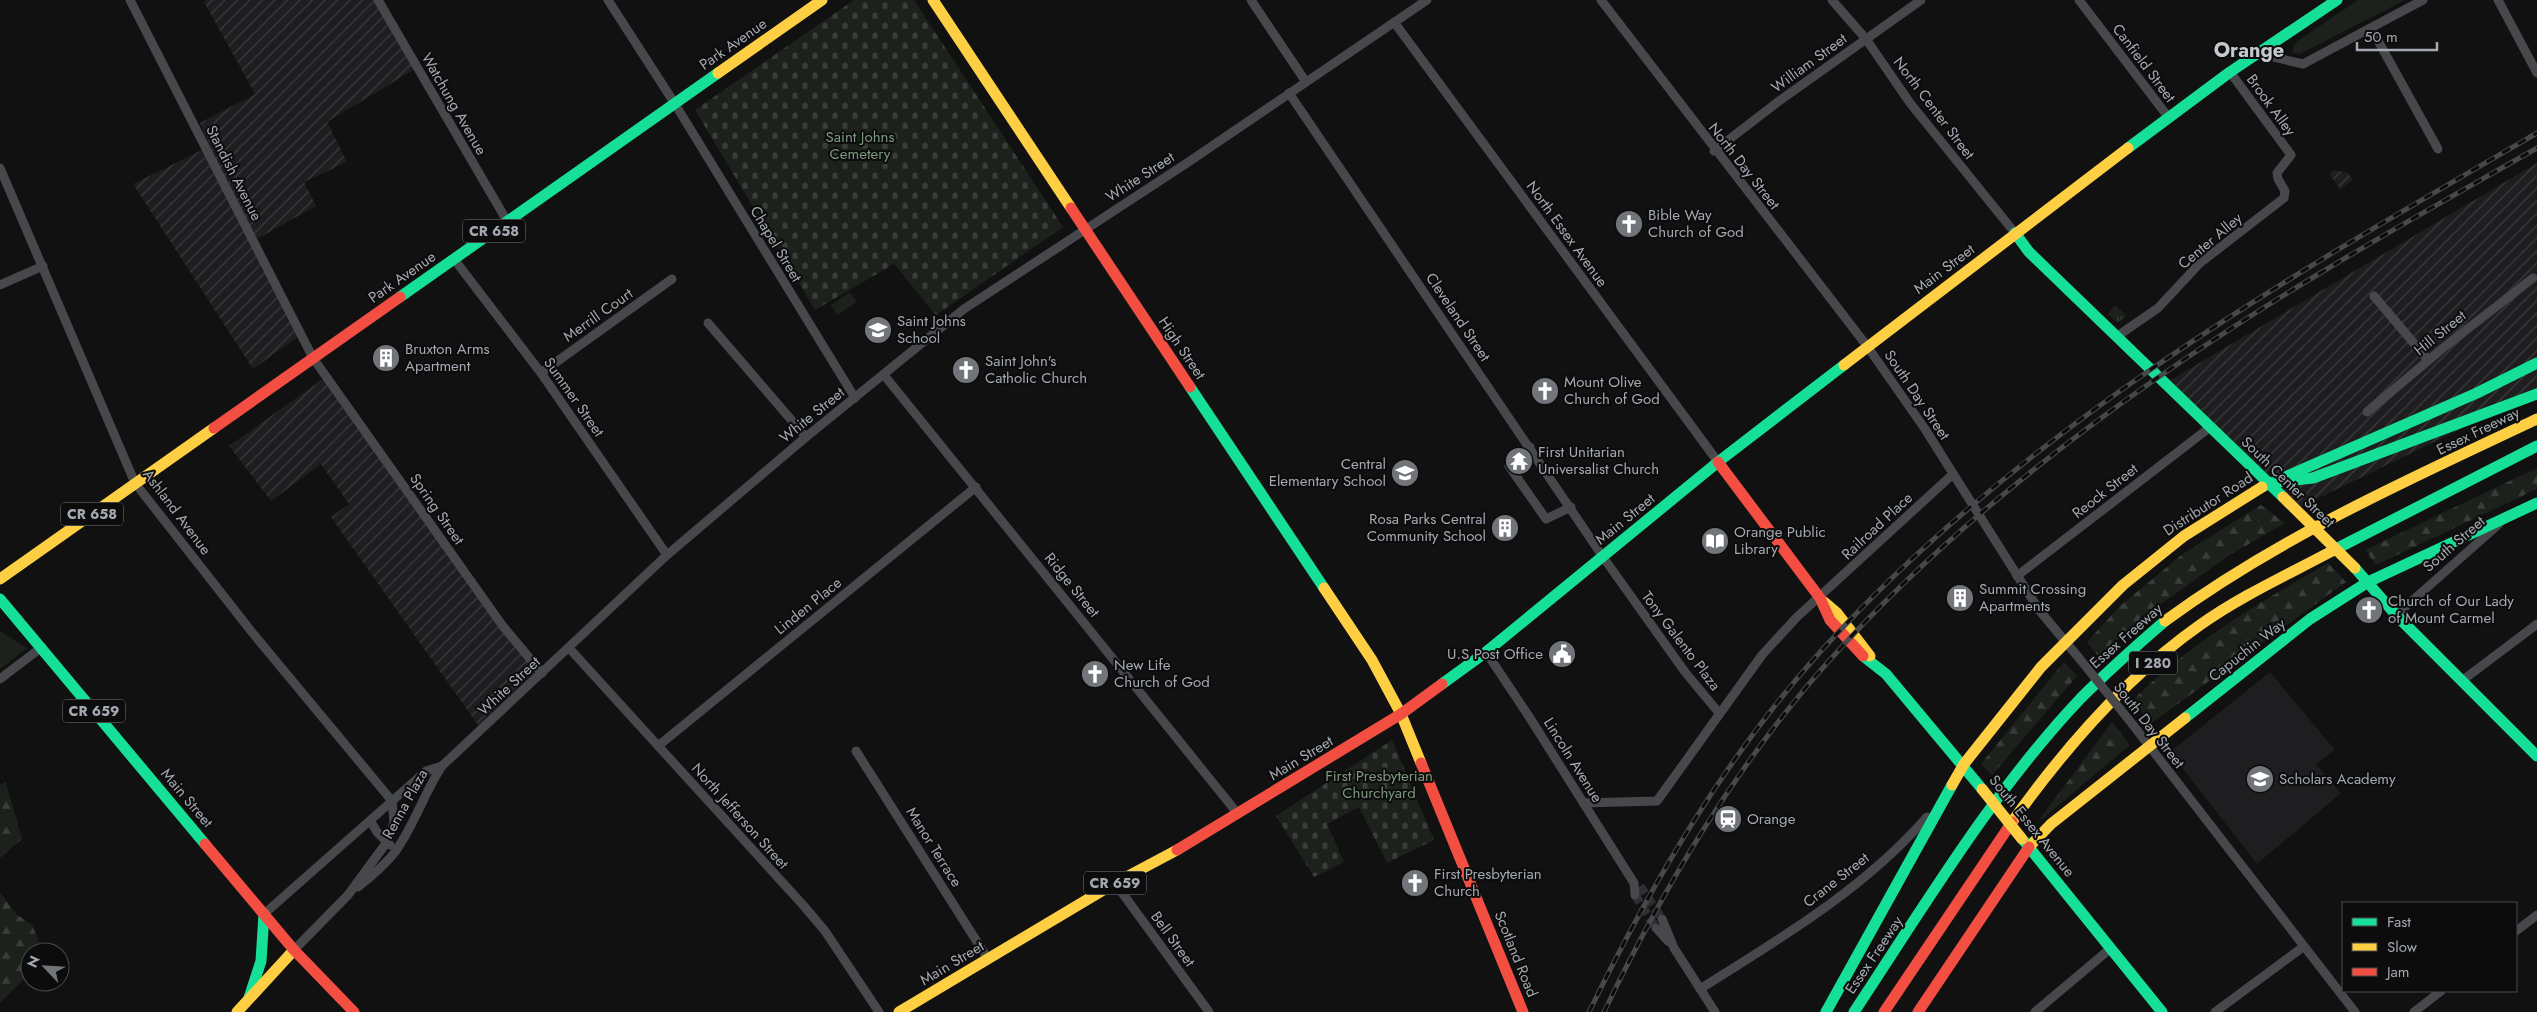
<svg xmlns="http://www.w3.org/2000/svg" width="2537" height="1012" font-family="Jost,sans-serif">
	<style>
		.built { fill: #1e1e20 }
		.industrial { fill: url(#industrial-furrows) }
		.grass { fill: url(#grass-tufts) }
		.forest { fill: url(#forest-firs) }
		.cemetery { fill: url(#cemetery-stones) }
		.park { fill: #1c211c }
		.lines { fill: none; stroke-linecap: round; stroke-linejoin: round }
		.street-tunnel { stroke: #2e2f32; stroke-width: 9; stroke-dasharray: 9 4.5; stroke-linecap: butt }
		.street { stroke: #46484b; stroke-width: 9 }
		.fast { stroke: #16e098; stroke-width: 11 }
		.slow { stroke: #ffcf43; stroke-width: 11 }
		.jam { stroke: #f24e42; stroke-width: 11 }
		.rail-casing { stroke: #47484a; stroke-width: 5 }
		.rail { stroke: #0c0c0d; stroke-width: 3; stroke-dasharray: 9; stroke-linecap: butt }
		.street-bridge { stroke: #46484b; stroke-width: 9 }
		.slow-bridge { stroke: #ffcf43; stroke-width: 11 }
		.labels { text-anchor: middle; stroke-width: 4; stroke-linejoin: round; paint-order: stroke }
		.shield { fill: #0c0c0d; stroke: #767a80; stroke-width: 1 }
		.shield-label { font-size: 14px; font-weight: bold; fill: #a4a9b1 }
		.street-label { font-size: 15px; fill: #a4a9b1; stroke: #0c0c0d }
		.park-label { font-size: 15px; fill: #7d9a7d; stroke: #0c0c0d }
		.poi-label { font-size: 15px; fill: #a4a9b1; stroke: #0c0c0d; text-anchor: start }
		.district-label { font-size: 20px; font-weight: bold; fill: #c5c8ce; stroke: #0c0c0d }
	</style>
	<defs>
		<pattern id="industrial-furrows" width="10" height="10" patternUnits="userSpaceOnUse" patternTransform="scale(1.25)"><rect width="10" height="10" fill="#1e1e20"/><path d="M-1 1l2-2M0 10L10 0M9 11l2-2" fill="none" stroke="#3c3c3e"/></pattern>
		<pattern id="grass-tufts" width="24" height="20" patternUnits="userSpaceOnUse" patternTransform="scale(1.25)"><rect width="24" height="20" fill="#1c211c"/><path d="M3 7l-1-3M5 7V3M7 7l1-3M15 17l-1-3M17 17v-4M19 17l1-3" fill="none" stroke="#3a3e3b"/></pattern>
		<pattern id="forest-firs" width="22" height="20" patternUnits="userSpaceOnUse" patternTransform="scale(1.25)"><rect width="22" height="20" fill="#1c211c"/><path d="M5 1l3.5 6h-7zM16 11l3.5 6h-7z" fill="#3a3e3b"/></pattern>
		<pattern id="cemetery-stones" width="16" height="16" patternUnits="userSpaceOnUse" patternTransform="scale(1.25)"><rect width="16" height="16" fill="#1c211c"/><path d="M2 7V4a2 2 0 0 1 4 0v3zM10 15v-3a2 2 0 0 1 4 0v3z" fill="#3a3e3b"/></pattern>
	</defs>
	<rect width="100%" height="100%" fill="#111112"/>
	<path class="built" d="M2270,672L2335,750L2316,764L2341,793L2257,864L2170,752Z"/>
	<g class="industrial">
		<path d="M207,0H383L420,66L327,122L347,162L304,182L316,206L253,241L302,334L253,369L133,184L210,146L200,123L255,94L204,2Z"/>
		<path d="M2537,163V392L2296,509L2164,384Z"/>
		<path d="M2333,170L2348,173L2353,180L2340,189L2329,174Z"/>
		<path d="M327,376L540,671L480,728L331,517L349,504L321,464L271,501L229,446Z"/>
	</g>
	<path class="grass" d="M2115,305L2127,316L2117,323L2108,314Z"/>
	<g class="forest">
		<path d="M2537,468V489L2376,565L2365,550Z"/>
		<path d="M2261,505L2285,523L2228,556L2157,607L2098,656L2087,642L2121,605L2184,553Z"/>
		<path d="M2328,563L2346,582L2150,724L2133,700C2190,643 2259,603 2328,563Z"/>
		<path d="M2064,662L2077,676L1992,775L1981,764Z"/>
		<path d="M2112,722L2130,745L2036,824Z"/>
		<path d="M6,783L22,839L0,858V785Z"/>
		<path d="M0,892L16,914L32,925L44,952H30V973L0,1003Z"/>
	</g>
	<g class="cemetery">
		<path d="M854,0H914L1063,227L936,315L894,264L815,310L695,110Z"/>
		<path d="M1392,740L1434,840L1387,863L1359,807L1327,824L1344,862L1314,877L1276,816Z"/>
	</g>
	<g class="park">
		<path d="M2358,0H2405L2300,54L2293,53V47L2296,42Z"/>
		<path d="M850,292L857,302L837,315L831,305Z"/>
		<path d="M0,631L27,648L0,669Z"/>
	</g>
	<g class="lines">
		<g class="street-tunnel">
			<path d="M1640,886L1662,919"/>
			<path d="M1635,895L1656,928"/>
		</g>
		<g class="street">
			<path d="M130,0L313,358L502,625L542,673"/>
			<path d="M378,0L507,221"/>
			<path d="M608,0L675,104L855,398"/>
			<path d="M1251,0L1306,82"/>
			<path d="M1601,0L1867,346L1925,429L2039,610L2079,658"/>
			<path d="M1832,0L1866,39L1910,103L2015,233"/>
			<path d="M2079,0L2169,118"/>
			<path d="M2498,0L2537,73"/>
			<path d="M1394,22L1718,462"/>
			<path d="M2371,28L2438,149"/>
			<path d="M2256,53L2303,64L2423,0"/>
			<path d="M1289,93L1603,557L1685,672L1719,713"/>
			<path d="M1714,151L1779,101L1921,0"/>
			<path d="M0,168L135,483L251,631L392,801L394,822L387,842L348,895L294,950"/>
			<path d="M454,259L541,373L667,555"/>
			<path d="M0,285L43,266"/>
			<path d="M2374,296L2428,360"/>
			<path d="M708,323L806,437"/>
			<path d="M2116,337L2158,308L2200,263L2284,198L2285,191L2278,179L2277,173L2291,155L2230,72"/>
			<path d="M541,373L672,279"/>
			<path d="M884,375L1238,814"/>
			<path d="M2367,412L2443,348L2533,278"/>
			<path d="M1530,447L1521,453L1509,466L1546,519L1571,507"/>
			<path d="M2017,576L2209,428"/>
			<path d="M2396,615L2499,524"/>
			<path d="M569,648L803,905L825,931L879,1012"/>
			<path d="M1486,652L1528,715L1634,883L1635,895"/>
			<path d="M0,679L42,647"/>
			<path d="M2463,680L2537,624"/>
			<path d="M2133,725L2355,1012"/>
			<path d="M658,746L976,487"/>
			<path d="M856,751L988,959"/>
			<path d="M1583,803L1657,801L1762,655L1797,617L1953,474"/>
			<path d="M371,822L377,832L390,845"/>
			<path d="M1115,883L1209,1012"/>
			<path d="M358,887C372,876 384,866 395,852C414,826 424,793 442,766"/>
			<path d="M264,914L426,771L442,766L667,555L806,437L964,309L1187,163L1427,0"/>
			<path d="M1662,919L1674,948L1715,1012"/>
			<path d="M1656,928L1669,942"/>
			<path d="M2516,931L2537,915"/>
			<path d="M1700,989C1781,938 1863,890 1927,817"/>
			<path d="M2035,1012L2111,948"/>
			<path d="M2215,1012L2303,947"/>
			<path d="M2414,1012L2441,991"/>
		</g>
		<g class="fast">
			<path d="M2128,148L2230,72L2337,0"/>
			<path d="M2015,233L2029,252L2283,497"/>
			<path d="M400,297L718,73"/>
			<path d="M1190,387L1324,588"/>
			<path d="M2268,483L2313,478L2537,394"/>
			<path d="M2262,487L2477,393L2537,363"/>
			<path d="M2332,551L2537,446"/>
			<path d="M2355,568L2396,615L2537,756"/>
			<path d="M0,599L205,844"/>
			<path d="M1863,656L1886,674L1982,789"/>
			<path d="M1442,684L1486,652L1718,462L1844,365"/>
			<path d="M2185,718L2310,619L2368,582L2537,503"/>
			<path d="M2024,841L2162,1012"/>
			<path d="M249,998L261,961L264,914"/>
			<path d="M1826,1012L1952,785"/>
			<path d="M1854,1012C1925,905 1992,792 2081,698C2108,671 2136,646 2165,621"/>
		</g>
		<g class="slow">
			<path d="M933,0L1071,208"/>
			<path d="M718,73L822,0"/>
			<path d="M1844,365L2128,148"/>
			<path d="M0,579L214,428"/>
			<path d="M1324,588L1372,660L1401,714L1421,763"/>
			<path d="M1824,602L1837,613L1870,656"/>
			<path d="M2165,621C2281,536 2408,480 2537,419"/>
			<path d="M1952,785L1964,764L2041,667L2123,585L2184,536L2262,487"/>
			<path d="M2012,822C2064,749 2126,677 2200,625C2241,596 2287,575 2332,551"/>
			<path d="M2029,847L2051,824L2185,718"/>
			<path d="M237,1012L294,950"/>
			<path d="M899,1012L1115,883L1177,850"/>
		</g>
		<g class="jam">
			<path d="M1071,208L1190,387"/>
			<path d="M214,428L400,297"/>
			<path d="M1718,462L1820,598L1830,620L1863,656"/>
			<path d="M1421,763L1523,1012"/>
			<path d="M205,844L294,950L354,1012"/>
			<path d="M1177,850L1401,714L1442,684"/>
			<path d="M1884,1012L2012,822"/>
			<path d="M1918,1012L2029,847"/>
		</g>
		<defs>
			<g id="rail">
				<path d="M1589,1012C1652,883 1725,757 1821,651C2022,429 2281,281 2537,133"/>
				<path d="M1604,1012C1664,887 1735,766 1828,662C1966,507 2145,378 2322,272C2393,229 2465,189 2537,148"/>
			</g>
		</defs>
		<use href="#rail" class="rail-casing"/>
		<use href="#rail" class="rail"/>
		<path class="street-bridge" d="M2079,658L2133,725"/>
		<g class="slow-bridge">
			<path d="M2283,497L2355,568"/>
			<path d="M1982,789L2022,839"/>
		</g>
	</g>
	<defs>
		<symbol id="church-disc" viewBox="-11 -11 22 22"><circle r="9.5" fill="#717479" stroke="#0c0c0d"/><path d="M-1.2-6h2.4v3.5h3.3v2.4h-3.3V6h-2.4V-.1h-3.3v-2.4h3.3Z" fill="#fff"/></symbol>
		<symbol id="school-disc" viewBox="-11 -11 22 22"><circle r="9.5" fill="#717479" stroke="#0c0c0d"/><path d="M0-5L7-2L0 1L-7-2ZM-4 1L0 2.5L4 1V4Q0 6-4 4Z" fill="#fff"/></symbol>
		<symbol id="building-disc" viewBox="-11 -11 22 22"><circle r="9.5" fill="#717479" stroke="#0c0c0d"/><path d="M-4-6H4V6H1V3H-1V6H-4ZM-2.5-4.3h1.7v1.8h-1.7ZM.8-4.3h1.7v1.8H.8ZM-2.5-1h1.7V.8h-1.7ZM.8-1h1.7V.8H.8Z" fill="#fff"/></symbol>
		<symbol id="temple-disc" viewBox="-11 -11 22 22"><circle r="9.5" fill="#717479" stroke="#0c0c0d"/><path d="M0-6L5-2H3V0L6.5 2.5H4V6H1.5V3h-3V6H-4V2.5H-6.5L-3 0V-2H-5Z" fill="#fff"/></symbol>
		<symbol id="library-disc" viewBox="-11 -11 22 22"><circle r="9.5" fill="#717479" stroke="#0c0c0d"/><path d="M-6-4Q-3-5.5-.7-3.5V5Q-3 3-6 4ZM6-4Q3-5.5 .7-3.5V5Q3 3 6 4Z" fill="#fff"/></symbol>
		<symbol id="civic-disc" viewBox="-11 -11 22 22"><circle r="9.5" fill="#717479" stroke="#0c0c0d"/><path d="M-.6-6.5H3V-4.5H.6V-3L4-1V1h2V6H-6V1h2V-1L-.6-3ZM-1.2 2.5V6h2.4V2.5Z" fill="#fff"/></symbol>
		<symbol id="station-disc" viewBox="-11 -11 22 22"><circle r="9.5" fill="#717479" stroke="#0c0c0d"/><path d="M-3-6H3Q5-6 5-4V2Q5 4 3 4L4.5 6H3L1.5 4h-3L-3 6H-4.5L-3 4Q-5 4-5 2V-4Q-5-6-3-6ZM-3.5-4v3h7v-3ZM-3.5 1v1.5H-2V1ZM2 1v1.5H3.5V1Z" fill="#fff"/></symbol>
	</defs>
	<g fill-rule="evenodd">
		<use href="#church-disc" x="1613" y="208" width="32" height="32"/>
		<use href="#school-disc" x="862" y="314" width="32" height="32"/>
		<use href="#building-disc" x="370" y="342" width="32" height="32"/>
		<use href="#church-disc" x="950" y="354" width="32" height="32"/>
		<use href="#church-disc" x="1529" y="375" width="32" height="32"/>
		<use href="#temple-disc" x="1503" y="445" width="32" height="32"/>
		<use href="#school-disc" x="1389" y="457" width="32" height="32"/>
		<use href="#building-disc" x="1489" y="512" width="32" height="32"/>
		<use href="#library-disc" x="1699" y="525" width="32" height="32"/>
		<use href="#building-disc" x="1944" y="582" width="32" height="32"/>
		<use href="#church-disc" x="2353" y="594" width="32" height="32"/>
		<use href="#civic-disc" x="1546" y="638" width="32" height="32"/>
		<use href="#church-disc" x="1079" y="658" width="32" height="32"/>
		<use href="#school-disc" x="2244" y="763" width="32" height="32"/>
		<use href="#station-disc" x="1712" y="803" width="32" height="32"/>
		<use href="#church-disc" x="1399" y="867" width="32" height="32"/>
	</g>
	<g class="labels">
		<g class="shield">
			<rect x="463" y="219.5" width="62" height="23" rx="4"/>
			<rect x="61" y="502.5" width="62" height="23" rx="4"/>
			<rect x="2129" y="651.5" width="48" height="23" rx="4"/>
			<rect x="63" y="699.5" width="62" height="23" rx="4"/>
			<rect x="1084" y="871.5" width="62" height="23" rx="4"/>
		</g>
		<g class="shield-label">
			<text x="494" y="236">CR 658</text>
			<text x="92" y="519">CR 658</text>
			<text x="2153" y="668">I 280</text>
			<text x="94" y="716">CR 659</text>
			<text x="1115" y="888">CR 659</text>
		</g>
		<g class="street-label">
			<text transform="translate(733 44) rotate(-35)" y="5">Park Avenue</text>
			<text transform="translate(1809 63) rotate(-36)" y="5">William Street</text>
			<text transform="translate(2144 63) rotate(53)" y="5">Canfield Street</text>
			<text transform="translate(454 104) rotate(60)" y="5">Watchung Avenue</text>
			<text transform="translate(2271 105) rotate(54)" y="5">Brook Alley</text>
			<text transform="translate(1934 108) rotate(53)" y="5">North Center Street</text>
			<text transform="translate(1744 166) rotate(52)" y="5">North Day Street</text>
			<text transform="translate(234 173) rotate(63)" y="5">Standish Avenue</text>
			<text transform="translate(1140 177) rotate(-33)" y="5">White Street</text>
			<text transform="translate(1567 234) rotate(54)" y="5">North Essex Avenue</text>
			<text transform="translate(2210 241) rotate(-40)" y="5">Center Alley</text>
			<text transform="translate(776 244) rotate(59)" y="5">Chapel Street</text>
			<text transform="translate(1944 269) rotate(-37)" y="5">Main Street</text>
			<text transform="translate(402 277) rotate(-35)" y="5">Park Avenue</text>
			<text transform="translate(598 315) rotate(-35)" y="5">Merrill Court</text>
			<text transform="translate(1458 317) rotate(56)" y="5">Cleveland Street</text>
			<text transform="translate(2440 333) rotate(-39)" y="5">Hill Street</text>
			<text transform="translate(1182 348) rotate(56)" y="5">High Street</text>
			<text transform="translate(1917 395) rotate(56)" y="5">South Day Street</text>
			<text transform="translate(574 397) rotate(55)" y="5">Summer Street</text>
			<text transform="translate(812 415) rotate(-39)" y="5">White Street</text>
			<text transform="translate(2478 431) rotate(-26)" y="5">Essex Freeway</text>
			<text transform="translate(2288 482) rotate(44)" y="5">South Center Street</text>
			<text transform="translate(2105 491) rotate(-38)" y="5">Reock Street</text>
			<text transform="translate(2208 504) rotate(-33)" y="5">Distributor Road</text>
			<text transform="translate(437 509) rotate(55)" y="5">Spring Street</text>
			<text transform="translate(177 512) rotate(53)" y="5">Ashland Avenue</text>
			<text transform="translate(1625 519) rotate(-39)" y="5">Main Street</text>
			<text transform="translate(1877 526) rotate(-43)" y="5">Railroad Place</text>
			<text transform="translate(2454 544) rotate(-41)" y="5">South Street</text>
			<text transform="translate(1072 585) rotate(51)" y="5">Ridge Street</text>
			<text transform="translate(808 606) rotate(-39)" y="5">Linden Place</text>
			<text transform="translate(2126 636) rotate(-41)" y="5">Essex Freeway</text>
			<text transform="translate(1681 641) rotate(53)" y="5">Tony Galento Plaza</text>
			<text transform="translate(2247 650) rotate(-38)" y="5">Capuchin Way</text>
			<text transform="translate(509 686) rotate(-43)" y="5">White Street</text>
			<text transform="translate(2149 725) rotate(52)" y="5">South Day Street</text>
			<text transform="translate(1301 758) rotate(-31)" y="5">Main Street</text>
			<text transform="translate(1573 760) rotate(58)" y="5">Lincoln Avenue</text>
			<text transform="translate(187 798) rotate(50)" y="5">Main Street</text>
			<text transform="translate(405 804) rotate(-61)" y="5">Renna Plaza</text>
			<text transform="translate(740 816) rotate(48)" y="5">North Jefferson Street</text>
			<text transform="translate(2032 826) rotate(51)" y="5">South Essex Avenue</text>
			<text transform="translate(934 847) rotate(58)" y="5">Manor Terrace</text>
			<text transform="translate(1836 880) rotate(-38)" y="5">Crane Street</text>
			<text transform="translate(1173 939) rotate(54)" y="5">Bell Street</text>
			<text transform="translate(1516 954) rotate(68)" y="5">Scotland Road</text>
			<text transform="translate(1874 955) rotate(-56)" y="5">Essex Freeway</text>
			<text transform="translate(952 963) rotate(-31)" y="5">Main Street</text>
		</g>
		<g class="park-label">
			<text x="860" y="142">Saint Johns<tspan x="860" dy="17">Cemetery</tspan></text>
			<text x="1379" y="781">First Presbyterian<tspan x="1379" dy="17">Churchyard</tspan></text>
		</g>
		<g class="poi-label">
			<text x="1648" y="220">Bible Way<tspan x="1648" dy="17">Church of God</tspan></text>
			<text x="897" y="326">Saint Johns<tspan x="897" dy="17">School</tspan></text>
			<text x="405" y="354">Bruxton Arms<tspan x="405" dy="17">Apartment</tspan></text>
			<text x="985" y="366">Saint John's<tspan x="985" dy="17">Catholic Church</tspan></text>
			<text x="1564" y="387">Mount Olive<tspan x="1564" dy="17">Church of God</tspan></text>
			<text x="1538" y="457">First Unitarian<tspan x="1538" dy="17">Universalist Church</tspan></text>
			<text x="1386" y="469" text-anchor="end">Central<tspan x="1386" dy="17">Elementary School</tspan></text>
			<text x="1486" y="524" text-anchor="end">Rosa Parks Central<tspan x="1486" dy="17">Community School</tspan></text>
			<text x="1734" y="537">Orange Public<tspan x="1734" dy="17">Library</tspan></text>
			<text x="1979" y="594">Summit Crossing<tspan x="1979" dy="17">Apartments</tspan></text>
			<text x="2388" y="606">Church of Our Lady<tspan x="2388" dy="17">of Mount Carmel</tspan></text>
			<text x="1543" y="659" text-anchor="end">U.S Post Office</text>
			<text x="1114" y="670">New Life<tspan x="1114" dy="17">Church of God</tspan></text>
			<text x="2279" y="784">Scholars Academy</text>
			<text x="1747" y="824">Orange</text>
			<text x="1434" y="879">First Presbyterian<tspan x="1434" dy="17">Church</tspan></text>
		</g>
		<g class="district-label">
			<text x="2249" y="57">Orange</text>
		</g>
	</g>
	<rect x="2342" y="902" width="175" height="90" fill="#0c0c0d" stroke="#494b4f"/>
	<rect x="2352" y="918" width="25" height="8" fill="#16e098" stroke="#494b4f"/>
	<text x="2387" y="927" font-size="15" fill="#a4a9b1">Fast</text>
	<rect x="2352" y="943" width="25" height="8" fill="#ffcf43" stroke="#494b4f"/>
	<text x="2387" y="952" font-size="15" fill="#a4a9b1">Slow</text>
	<rect x="2352" y="968" width="25" height="8" fill="#f24e42" stroke="#494b4f"/>
	<text x="2387" y="977" font-size="15" fill="#a4a9b1">Jam</text>
	<g transform="translate(45 967) rotate(295)"><circle r="24" fill="#0c0c0d" stroke="#494b4f"/>
	<path d="M0-4L9 19L0 12L-9 19Z" fill="#717479"/>
	<text y="-8" font-size="14" font-weight="bold" text-anchor="middle" fill="#a4a9b1">N</text>
	</g>
	<path d="M2357 42v8h80v-8" fill="none" stroke="#a4a9b1" stroke-width="2.5"/>
	<text x="2364" y="42" font-size="15" fill="#a4a9b1" stroke="#0c0c0d" stroke-width="4" paint-order="stroke">50 m</text>
</svg>
